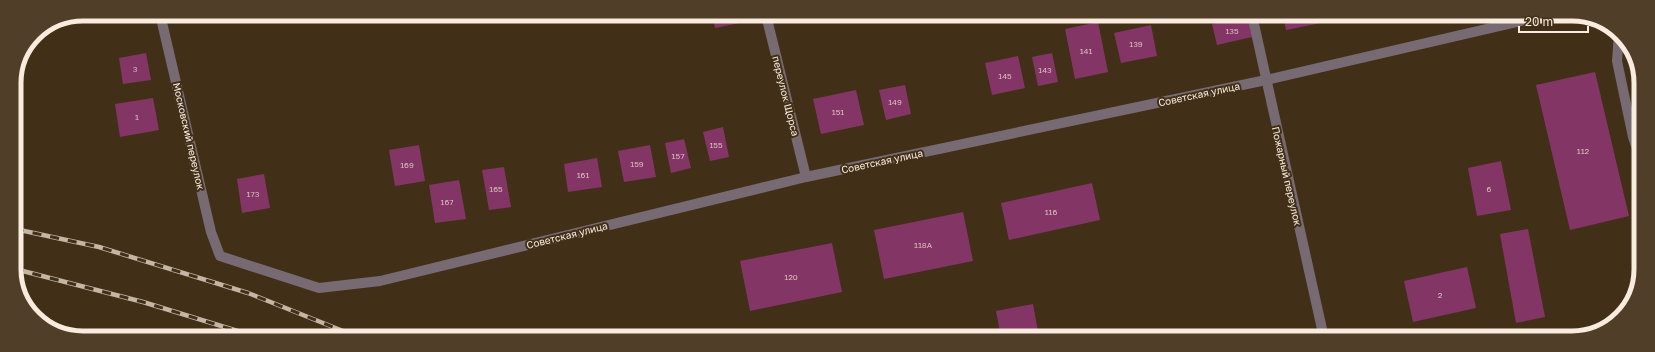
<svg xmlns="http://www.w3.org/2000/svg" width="1655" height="352" font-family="'Golos Text',sans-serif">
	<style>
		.building { fill: #833666 }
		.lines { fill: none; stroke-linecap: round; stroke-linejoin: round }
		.lane { stroke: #776a73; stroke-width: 10 }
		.street { stroke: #776a73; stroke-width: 10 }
		.rail-casing { stroke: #c4b5a5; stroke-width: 4.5 }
		.rail { stroke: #422f18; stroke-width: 3; stroke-dasharray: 9; stroke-linecap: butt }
		.labels { text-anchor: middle; stroke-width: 4; stroke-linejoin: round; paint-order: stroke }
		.number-label { font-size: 8px; fill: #dcbec0 }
		.street-label { font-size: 10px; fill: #f9ecde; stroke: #422f18 }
		.rim { fill: none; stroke: #f9ecde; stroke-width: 5 }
	</style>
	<rect width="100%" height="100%" fill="#422f18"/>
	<g class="building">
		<path d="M712,15H748L749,21L715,28Z"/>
		<path d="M1166,15H1184V16L1166,19Z"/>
		<path d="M1283,15H1334L1335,20L1286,30Z"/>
		<path d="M1248,17L1252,37L1217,45L1212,24Z"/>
		<path d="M1098,22L1108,72L1075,79L1065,29Z"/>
		<path d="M1151,25L1157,56L1121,63L1114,33Z"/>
		<path d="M146,53L151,80L123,84L119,58Z"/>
		<path d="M1052,53L1058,82L1038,86L1032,57Z"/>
		<path d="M1018,56L1025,88L992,95L985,63Z"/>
		<path d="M1595,72L1629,216L1570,230L1536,85Z"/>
		<path d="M905,85L911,114L886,120L879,90Z"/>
		<path d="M856,90L864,125L821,134L813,99Z"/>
		<path d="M153,98L159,130L120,137L115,104Z"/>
		<path d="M723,127L729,157L710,161L703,132Z"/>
		<path d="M684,139L691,168L671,173L665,143Z"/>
		<path d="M419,145L425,181L395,186L389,150Z"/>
		<path d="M650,145L656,177L624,182L618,151Z"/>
		<path d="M597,158L602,187L568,192L564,164Z"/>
		<path d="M1501,161L1511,210L1477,216L1468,168Z"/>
		<path d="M504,167L511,207L489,210L482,170Z"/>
		<path d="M264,174L270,208L242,213L237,179Z"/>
		<path d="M459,180L466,219L435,223L429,185Z"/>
		<path d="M1092,183L1100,220L1009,240L1001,203Z"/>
		<path d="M963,212L973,261L884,279L874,230Z"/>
		<path d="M1528,229L1545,317L1516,323L1500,234Z"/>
		<path d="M832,243L842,292L750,311L740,261Z"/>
		<path d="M1467,267L1476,308L1413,322L1404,281Z"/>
		<path d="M1033,304L1039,337H1001L996,311Z"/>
	</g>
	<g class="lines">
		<path class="lane" d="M1619,33L1617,61L1633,137L1640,157"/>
		<g class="street">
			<path d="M160,14L211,232L220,256L319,288L380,281L806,177L1266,80L1547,15"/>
			<path d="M766,15L806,177"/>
			<path d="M1252,15L1324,338"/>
		</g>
		<defs>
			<g id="rail">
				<path d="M15,229L99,247L248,293L358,337"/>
				<path d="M15,269L143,302L257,337"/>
			</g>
		</defs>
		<use href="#rail" class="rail-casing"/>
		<use href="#rail" class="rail"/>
	</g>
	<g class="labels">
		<g class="number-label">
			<text x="1232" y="34">135</text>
			<text x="1136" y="47">139</text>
			<text x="1086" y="54">141</text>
			<text x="135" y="72">3</text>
			<text x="1045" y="73">143</text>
			<text x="1005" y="79">145</text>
			<text x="895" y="105">149</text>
			<text x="838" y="115">151</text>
			<text x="137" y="120">1</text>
			<text x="716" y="148">155</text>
			<text x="1583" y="154">112</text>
			<text x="678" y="159">157</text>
			<text x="637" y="167">159</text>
			<text x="407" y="168">169</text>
			<text x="583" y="178">161</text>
			<text x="496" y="192">165</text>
			<text x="1489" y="192">6</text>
			<text x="253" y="197">173</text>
			<text x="447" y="205">167</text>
			<text x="1051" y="215">116</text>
			<text x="923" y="248">118А</text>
			<text x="791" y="280">120</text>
			<text x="1440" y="298">2</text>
		</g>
		<g class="street-label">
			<text transform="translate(1199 94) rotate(-12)" y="4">Советская улица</text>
			<text transform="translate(786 96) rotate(76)" y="4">переулок Щорса</text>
			<text transform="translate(189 136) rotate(77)" y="4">Московский переулок</text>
			<text transform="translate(882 161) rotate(-12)" y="4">Советская улица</text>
			<text transform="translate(1287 176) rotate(77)" y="4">Пожарный переулок</text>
			<text transform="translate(567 235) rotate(-14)" y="4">Советская улица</text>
		</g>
	</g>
	<path d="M0 0H1655V352H0ZM83 21H1572A62 62 0 0 1 1634 83V269A62 62 0 0 1 1572 331H83A62 62 0 0 1 21 269V83A62 62 0 0 1 83 21Z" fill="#513e28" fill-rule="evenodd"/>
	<path class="rim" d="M83 21H1572A62 62 0 0 1 1634 83V269A62 62 0 0 1 1572 331H83A62 62 0 0 1 21 269V83A62 62 0 0 1 83 21Z"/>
	<path d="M1519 26v6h69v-6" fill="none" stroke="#f9ecde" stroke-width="2"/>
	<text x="1525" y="26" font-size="12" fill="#f9ecde" stroke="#422f18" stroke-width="3" paint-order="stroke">20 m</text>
</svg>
